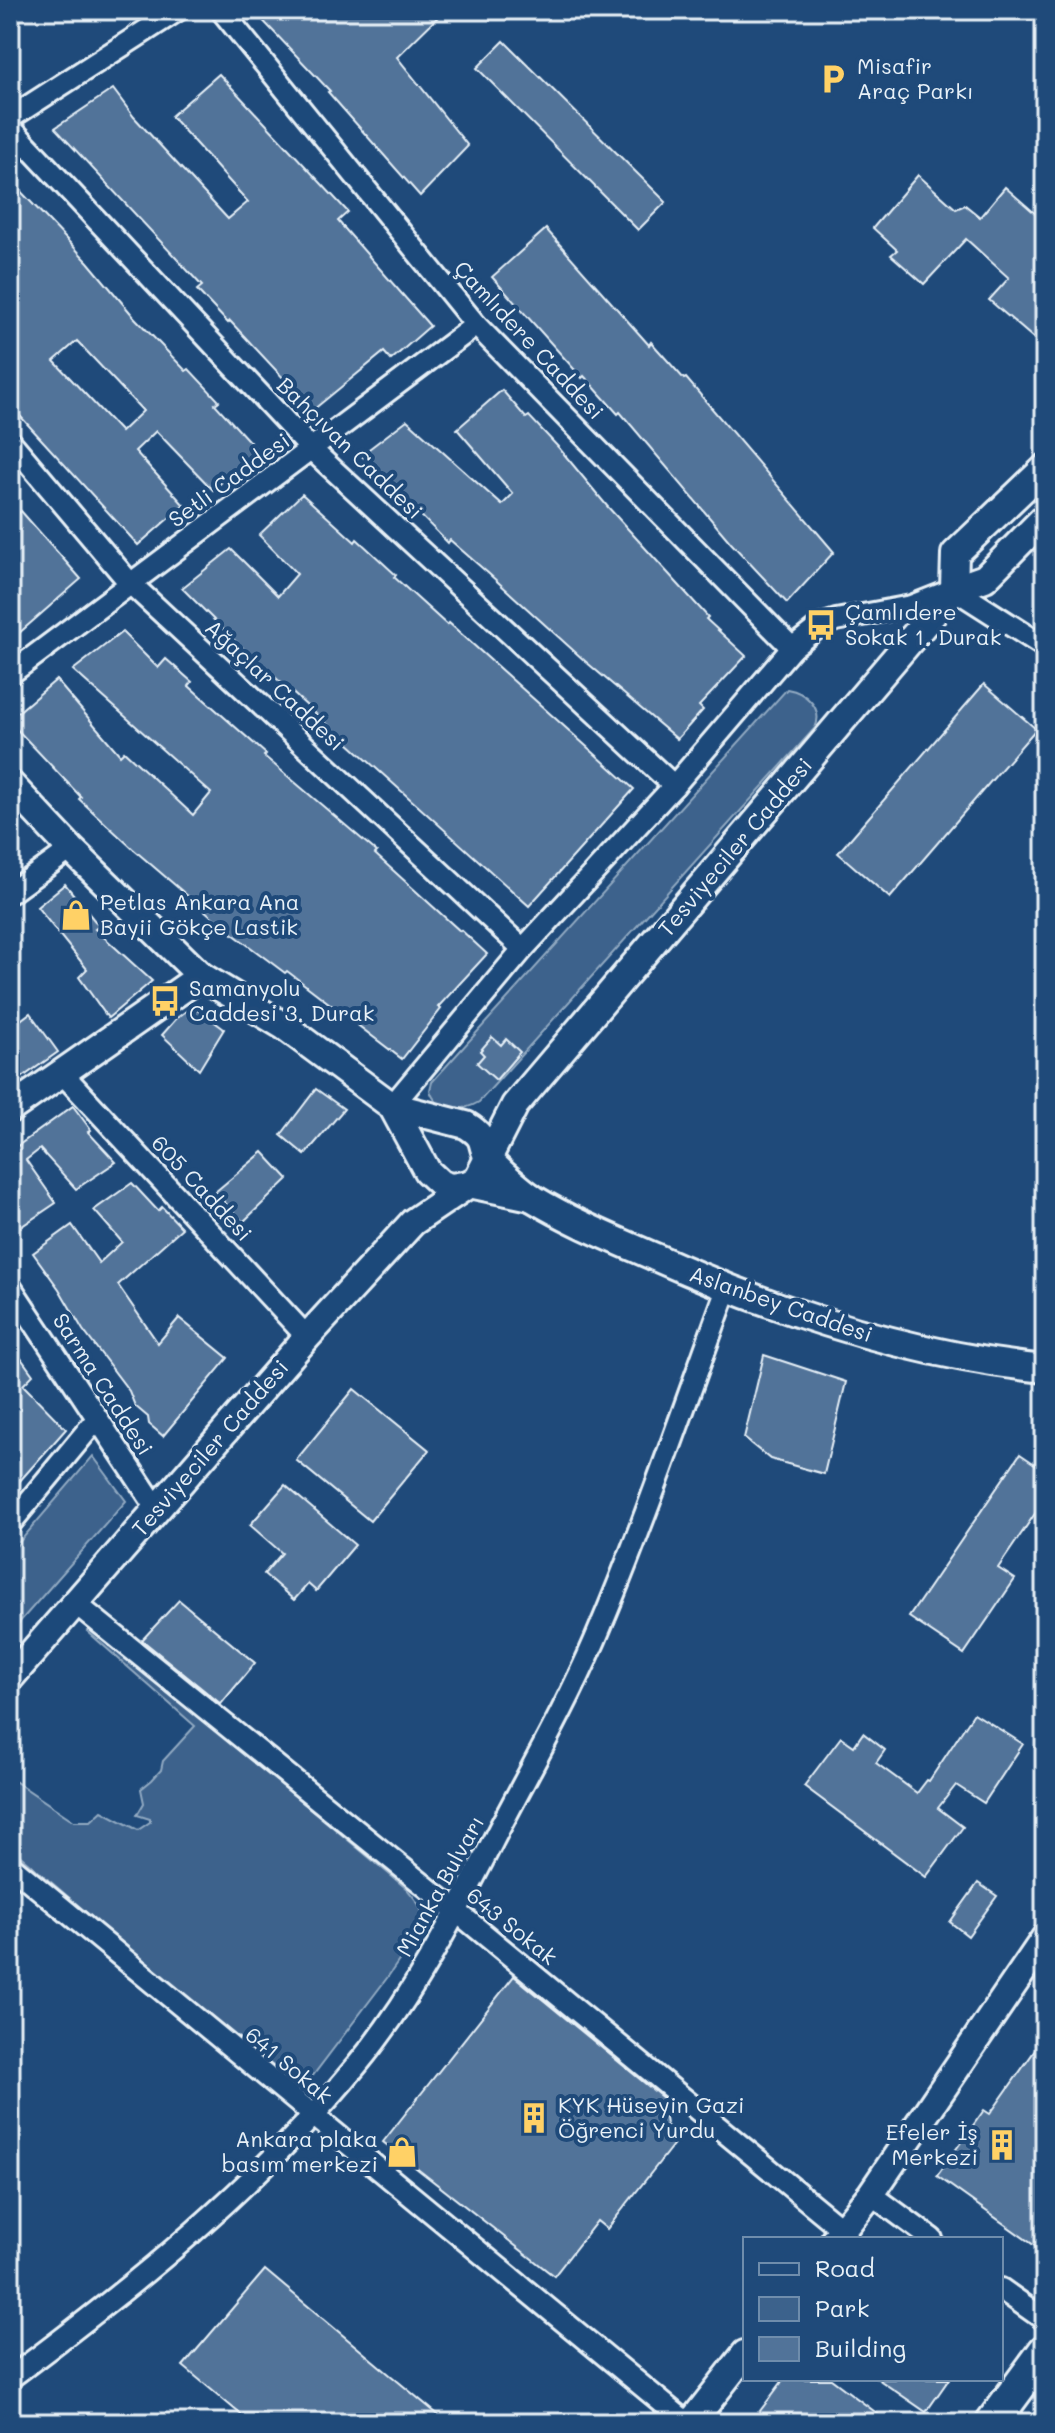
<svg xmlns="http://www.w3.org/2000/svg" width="1055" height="2433" font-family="Mali,sans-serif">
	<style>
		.green { fill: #3c628c; stroke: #92aac2; stroke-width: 2 }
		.building { fill: #517399; stroke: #e8f1f8; stroke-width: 2; fill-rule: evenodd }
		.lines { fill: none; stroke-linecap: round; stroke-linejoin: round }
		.minor-casing { stroke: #e8f1f8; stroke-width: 26 }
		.tertiary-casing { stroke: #e8f1f8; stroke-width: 32 }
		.primary-casing { stroke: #e8f1f8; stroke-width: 38 }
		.minor { stroke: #1f4a7a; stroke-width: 20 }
		.tertiary { stroke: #1f4a7a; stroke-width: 26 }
		.primary { stroke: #1f4a7a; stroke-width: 32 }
		.labels { text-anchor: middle; stroke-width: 8; stroke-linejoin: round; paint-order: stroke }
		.poi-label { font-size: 22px; fill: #e8f1f8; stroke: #1f4a7a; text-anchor: start }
		.street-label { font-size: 22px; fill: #e8f1f8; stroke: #1f4a7a }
	</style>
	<rect width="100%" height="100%" fill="#1f4a7a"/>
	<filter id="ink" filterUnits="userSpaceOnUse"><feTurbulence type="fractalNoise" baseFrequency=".0125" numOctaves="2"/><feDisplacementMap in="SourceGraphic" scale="16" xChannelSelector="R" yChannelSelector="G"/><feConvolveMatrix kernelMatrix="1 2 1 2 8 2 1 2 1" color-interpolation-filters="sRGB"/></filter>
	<g filter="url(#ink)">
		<g class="green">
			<path d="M787,689C806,692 824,709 815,728L479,1102C462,1112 436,1112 430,1090L432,1082Z"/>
			<path d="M93,1456L126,1501L10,1633V1553Z"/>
			<path d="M92,1627L407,1889C417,1901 425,1910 423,1926L387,1978L299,2094L10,1847V1778L74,1821H91L102,1811L138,1830L150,1822V1819L137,1815L144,1803L141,1789L152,1780L161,1770L163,1761L195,1726L87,1631Z"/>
		</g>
		<g class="building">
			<path d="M253,10H445L397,57L468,146L420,196L328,92L330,91Z"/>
			<path d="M504,41L666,202L638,230L477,68Z"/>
			<path d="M219,74L348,212L338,221L430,326L391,360L384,352L313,410L230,321L228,323L197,290L202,286L55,128L113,89L134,117L228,219L248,202L171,116Z"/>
			<path d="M918,175L956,209L965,205L980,217L1005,187L1045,222V348L989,300L1009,278L966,239L924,284L891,255L897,250L873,228Z"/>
			<path d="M10,180L88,262L134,317L186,371L189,369L219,401L215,404L257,450L213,490L156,431L135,451L184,505L138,545L10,405ZM77,341L143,411L121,432L54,361Z"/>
			<path d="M546,229L649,345L651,342L684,379L686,378L834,552L787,603L731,543L620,412L618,414L584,376L582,378L492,277Z"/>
			<path d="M502,390L526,418L529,416L559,448L607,506L708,617L706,619L746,656L699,706L703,710L677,739L585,661L489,574L450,540L448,543L361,455L407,420L502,505L513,494L457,429Z"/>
			<path d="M302,494L355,542L357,539L396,575L394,577L447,625L449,623L634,789L529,906L236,642L182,588L231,549L278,596L297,574L259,535Z"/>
			<path d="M21,511L81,579L10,641V521Z"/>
			<path d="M122,632L158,668L166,659L192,682L189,686L266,754L264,756L377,852L375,854L460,931L461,930L487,954L438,1007L441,1009L402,1059L287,971L285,973L225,928L133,849L79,799L81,797L10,722V719L56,680L120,755L124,751L193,815L211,793L73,670Z"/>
			<path d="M984,684L1036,729L890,898L838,853Z"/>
			<path d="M65,884L99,926L95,929L152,981L108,1018L79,977L87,969L37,907Z"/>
			<path d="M193,1006L224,1029L199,1070L162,1035L177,1018Z"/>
			<path d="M30,1013L58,1052L10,1086V1028Z"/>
			<path d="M492,1037L501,1045L506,1039L520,1052L496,1080L477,1063L484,1055L480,1051Z"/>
			<path d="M316,1089L344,1109L305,1155L281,1135Z"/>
			<path d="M73,1106L91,1130L88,1132L116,1162L76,1189L40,1149L26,1160L56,1203L16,1230L10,1220V1138L16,1147Z"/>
			<path d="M263,1152L288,1179L243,1222L215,1192Z"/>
			<path d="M132,1183L158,1211L162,1207L182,1228L118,1285L158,1343L179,1318L228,1358L163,1436L149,1424L148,1417L135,1406L129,1391L83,1330L59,1289L33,1253L72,1225L99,1263L122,1242L94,1210Z"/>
			<path d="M10,1343L33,1375L23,1385L66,1429L10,1492Z"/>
			<path d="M764,1355L846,1382L824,1474L770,1459L744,1438Z"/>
			<path d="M354,1389L429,1450L370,1521L296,1460Z"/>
			<path d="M1020,1454L1045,1471V1499L998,1568L1015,1579L964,1654L909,1617Z"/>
			<path d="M285,1485L355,1545L316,1591L308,1584L294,1600L264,1574L282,1553L250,1525Z"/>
			<path d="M179,1600L255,1663L221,1704L142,1640Z"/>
			<path d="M974,1713L1023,1744L984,1803L956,1785L938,1808L963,1827L926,1877L804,1786L841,1737L854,1746L863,1733L885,1750L876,1763L917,1793L927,1780L929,1781Z"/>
			<path d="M978,1883L997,1896L968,1936L950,1922Z"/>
			<path d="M514,1976L669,2103L664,2110L666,2125L680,2136L607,2229L597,2221L554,2276L383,2142Z"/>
			<path d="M1045,2036V2253L937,2176L984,2110L990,2114Z"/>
			<path d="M265,2270L389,2374L448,2423H251L183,2366Z"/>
			<path d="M784,2379H831L890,2423H751Z"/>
			<path d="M878,2379H949L926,2412Z"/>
		</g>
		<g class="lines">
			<defs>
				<g id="minor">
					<path d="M221,10L476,325L792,648"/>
					<path d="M10,118L178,10"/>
					<path d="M10,127L312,450L674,786"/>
					<path d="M10,441L129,582L523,949"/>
					<path d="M10,674L476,325"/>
					<path d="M10,893L71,849"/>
					<path d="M62,1073L307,1337"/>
					<path d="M392,1106L523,949L674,786L792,648L821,625L836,620L911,606L954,589L1045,647"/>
					<path d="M10,1286L156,1507"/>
					<path d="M10,1524L96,1420"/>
					<path d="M75,1603L456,1911L842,2229"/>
					<path d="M10,1865L687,2423"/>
					<path d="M871,2194L932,2239"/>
					<path d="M1001,2289L1045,2320"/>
					<path d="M10,2378C135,2285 258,2186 357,2065C415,1995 457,1911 498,1831C531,1768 567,1705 595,1640C644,1525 684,1406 727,1289"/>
				</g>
				<g id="tertiary">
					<path d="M954,589L955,554L1045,468"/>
					<path d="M10,784L71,849L201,976L284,1026L392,1106L466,1125C489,1139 479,1144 489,1159C496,1169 523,1192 534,1199C572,1222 614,1239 655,1257C778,1312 910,1355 1045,1369"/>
					<path d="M392,1106L427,1171L441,1184L451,1187L469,1184L531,1197"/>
					<path d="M10,1109L201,976"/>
					<path d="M10,1678L307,1337L413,1222L478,1178L515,1105L954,589L985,578L1045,517"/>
					<path d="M835,2239L871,2194L1045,1938"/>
					<path d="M691,2423L745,2354"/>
				</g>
				<path id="primary" d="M992,2423L1045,2351"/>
			</defs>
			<use href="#minor" class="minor-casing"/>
			<use href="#tertiary" class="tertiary-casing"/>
			<use href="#primary" class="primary-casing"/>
			<use href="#minor" class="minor"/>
			<use href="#tertiary" class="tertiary"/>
			<use href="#primary" class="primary"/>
		</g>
	</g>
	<defs>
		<symbol id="parking-bare" viewBox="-9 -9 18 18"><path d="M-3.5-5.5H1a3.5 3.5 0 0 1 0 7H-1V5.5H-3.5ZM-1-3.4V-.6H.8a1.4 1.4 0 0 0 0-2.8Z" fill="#ffd166" stroke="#1f4a7a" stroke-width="2.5" paint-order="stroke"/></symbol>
		<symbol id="bus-bare" viewBox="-9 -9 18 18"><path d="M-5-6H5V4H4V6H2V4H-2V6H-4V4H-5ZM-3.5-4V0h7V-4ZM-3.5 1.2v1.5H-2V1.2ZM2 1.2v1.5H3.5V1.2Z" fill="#ffd166" stroke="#1f4a7a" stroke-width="2.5" paint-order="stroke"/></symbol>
		<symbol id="shop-bare" viewBox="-9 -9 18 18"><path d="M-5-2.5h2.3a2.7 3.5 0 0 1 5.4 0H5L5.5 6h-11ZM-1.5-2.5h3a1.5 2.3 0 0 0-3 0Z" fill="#ffd166" stroke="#1f4a7a" stroke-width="2.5" paint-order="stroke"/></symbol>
		<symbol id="building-bare" viewBox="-9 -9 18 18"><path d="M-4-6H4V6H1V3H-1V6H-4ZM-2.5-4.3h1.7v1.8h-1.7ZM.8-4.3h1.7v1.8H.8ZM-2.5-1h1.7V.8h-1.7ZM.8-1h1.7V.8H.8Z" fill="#ffd166" stroke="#1f4a7a" stroke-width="2.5" paint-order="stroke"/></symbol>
	</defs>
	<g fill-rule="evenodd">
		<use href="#parking-bare" x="811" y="57" width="44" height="44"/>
		<use href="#bus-bare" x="799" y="603" width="44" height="44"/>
		<use href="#shop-bare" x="54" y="893" width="44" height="44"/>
		<use href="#bus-bare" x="143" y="979" width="44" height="44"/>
		<use href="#building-bare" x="512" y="2096" width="44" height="44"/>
		<use href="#building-bare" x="980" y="2123" width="44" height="44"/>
		<use href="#shop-bare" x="380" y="2130" width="44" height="44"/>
	</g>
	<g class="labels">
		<g class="poi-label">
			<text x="857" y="74">Misafir<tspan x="857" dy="25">Araç Parkı</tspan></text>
			<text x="845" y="620">Çamlıdere<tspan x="845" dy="25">Sokak 1. Durak</tspan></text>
			<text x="100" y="910">Petlas Ankara Ana<tspan x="100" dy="25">Bayii Gökçe Lastik</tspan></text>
			<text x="189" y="996">Samanyolu<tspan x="189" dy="25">Caddesi 3. Durak</tspan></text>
			<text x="558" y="2113">KYK Hüseyin Gazi<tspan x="558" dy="25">Öğrenci Yurdu</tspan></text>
			<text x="978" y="2140" text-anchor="end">Efeler İş<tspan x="978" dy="25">Merkezi</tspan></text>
			<text x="378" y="2147" text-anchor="end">Ankara plaka<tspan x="378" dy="25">basım merkezi</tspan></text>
		</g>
		<g class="street-label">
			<text transform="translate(529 340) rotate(47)" y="8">Çamlıdere Caddesi</text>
			<text transform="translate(350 448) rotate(44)" y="8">Bahçıvan Caddesi</text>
			<text transform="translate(229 480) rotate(-36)" y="8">Setli Caddesi</text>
			<text transform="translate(275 685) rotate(43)" y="8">Ağaçlar Caddesi</text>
			<text transform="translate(735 847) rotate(-50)" y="8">Tesviyeciler Caddesi</text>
			<text transform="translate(202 1188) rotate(47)" y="8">605 Caddesi</text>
			<text transform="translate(781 1304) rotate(19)" y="8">Aslanbey Caddesi</text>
			<text transform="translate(103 1384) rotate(57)" y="8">Sarma Caddesi</text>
			<text transform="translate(210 1448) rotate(-49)" y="8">Tesviyeciler Caddesi</text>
			<text transform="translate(440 1886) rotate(-61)" y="8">Mianka Bulvarı</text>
			<text transform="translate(512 1926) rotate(39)" y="8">643 Sokak</text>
			<text transform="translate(289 2065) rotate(40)" y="8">641 Sokak</text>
		</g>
	</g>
	<rect width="1055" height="2433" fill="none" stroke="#1f4a7a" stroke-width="40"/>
	<rect x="20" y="20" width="1015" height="2393" fill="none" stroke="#e8f1f8" stroke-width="3" filter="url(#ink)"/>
	<rect x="743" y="2237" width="260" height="144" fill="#1f4a7a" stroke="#6f8dac" stroke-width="2"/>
	<rect x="759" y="2263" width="40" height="12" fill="#1f4a7a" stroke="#6f8dac" stroke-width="2"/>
	<text x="815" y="2277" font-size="24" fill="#e8f1f8">Road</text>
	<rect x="759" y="2297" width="40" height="24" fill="#3c628c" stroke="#6f8dac" stroke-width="2"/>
	<text x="815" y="2317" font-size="24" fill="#e8f1f8">Park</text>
	<rect x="759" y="2337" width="40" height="24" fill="#517399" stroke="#6f8dac" stroke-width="2"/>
	<text x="815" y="2357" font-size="24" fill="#e8f1f8">Building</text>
</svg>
